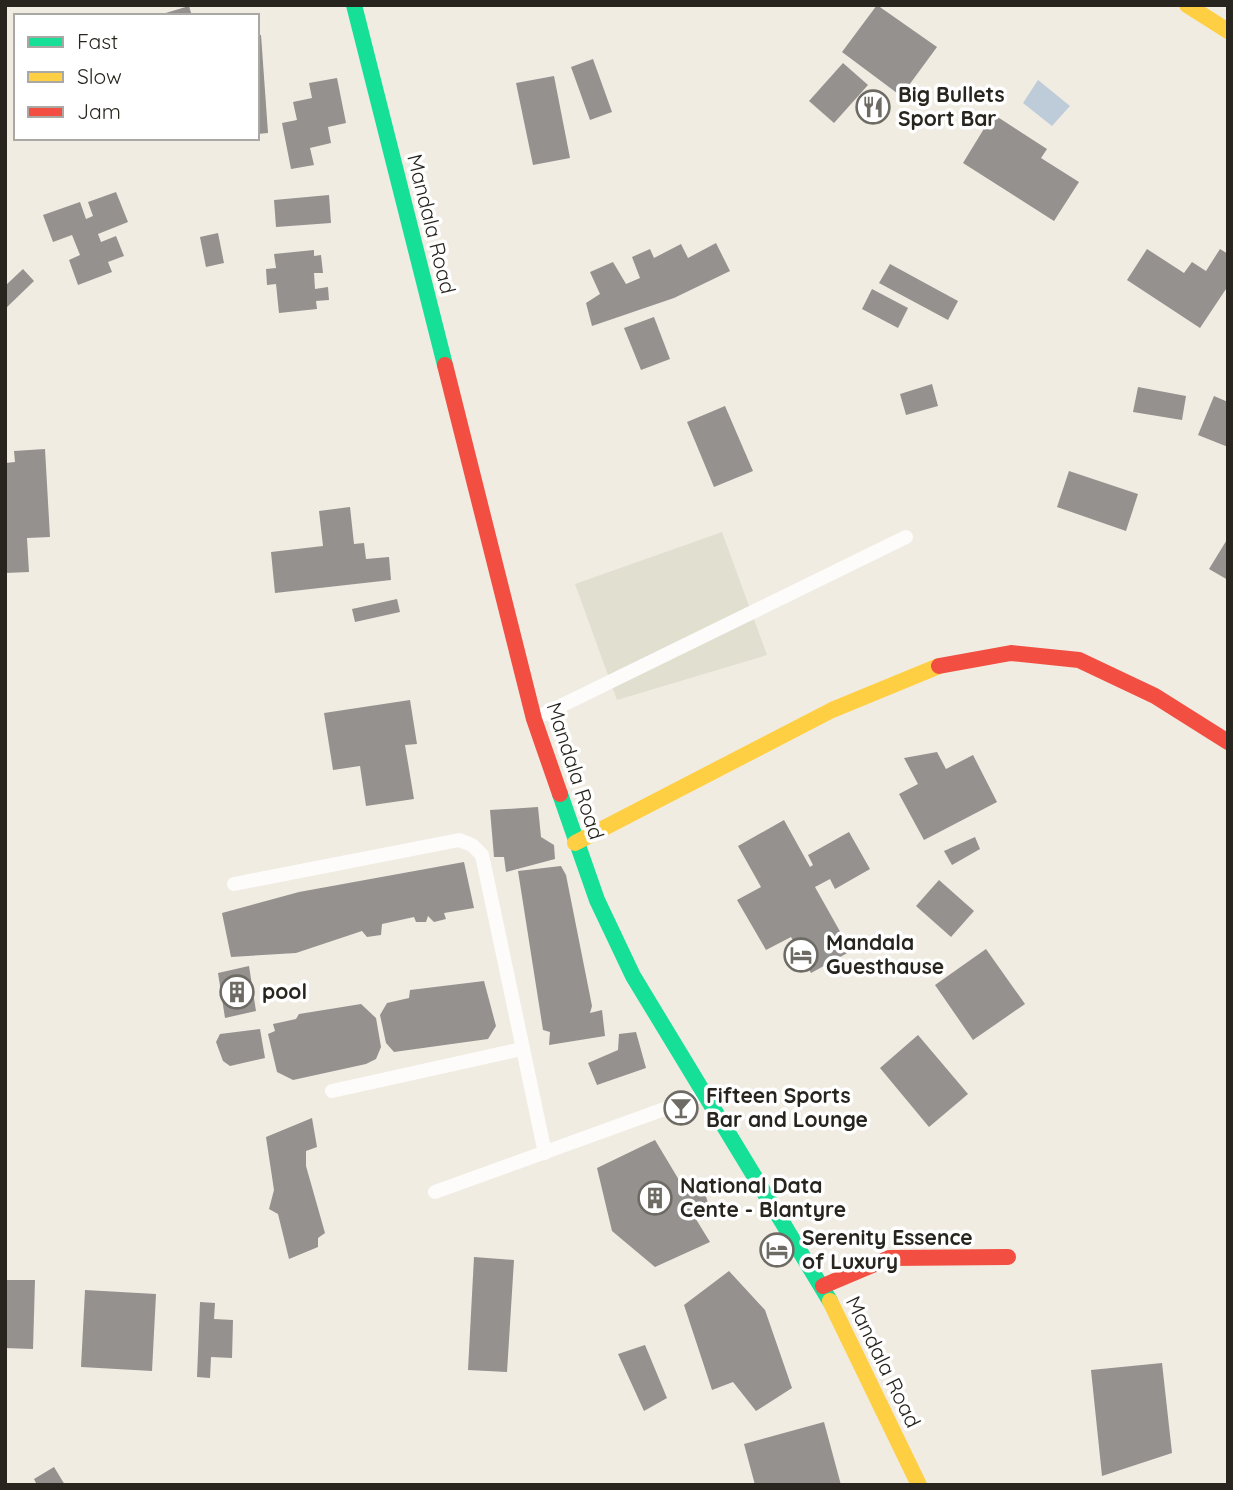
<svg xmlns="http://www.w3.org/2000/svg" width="1233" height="1490" font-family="Quicksand,sans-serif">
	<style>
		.green { fill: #e1e0d0 }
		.water { fill: #bdccd8 }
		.building { fill: #94918f }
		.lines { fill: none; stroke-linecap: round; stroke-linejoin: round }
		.lane { stroke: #fdfcfb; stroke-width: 14 }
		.fast { stroke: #16e098; stroke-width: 16 }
		.slow { stroke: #ffcf43; stroke-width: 16 }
		.jam { stroke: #f24e42; stroke-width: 16 }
		.labels { text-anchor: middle; stroke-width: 7; stroke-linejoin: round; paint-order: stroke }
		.poi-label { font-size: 21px; font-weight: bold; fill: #27251e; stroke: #fff; text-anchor: start }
		.street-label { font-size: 21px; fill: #27251e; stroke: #fff }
	</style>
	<rect width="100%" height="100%" fill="#f0ece2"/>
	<path class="green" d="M722,532L767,655L617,700L575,584Z"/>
	<path class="water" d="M1038,80L1070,106L1052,126L1023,103Z"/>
	<g class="building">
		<path d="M877,5L937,47L901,96L842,52Z"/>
		<path d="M189,6L192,16H159V15Z"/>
		<path d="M257,35H261L268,133L257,134Z"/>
		<path d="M593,59L612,112L590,120L571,67Z"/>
		<path d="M843,63L868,85L834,123L809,101Z"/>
		<path d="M554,76L570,158L533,165L516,83Z"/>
		<path d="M337,78L346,123L328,127L331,143L310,148L314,165L291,169L282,123L297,120L293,102L312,98L309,83Z"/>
		<path d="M993,114L1047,149L1041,158L1079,182L1054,221L963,163Z"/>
		<path d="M116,192L128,222L98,234L101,242L116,236L124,256L108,262L112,272L78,285L69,260L80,255L72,235L53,242L43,215L80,202L86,219L93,216L88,202Z"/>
		<path d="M329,195L331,223L276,227L274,200Z"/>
		<path d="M218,233L224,263L206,267L200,237Z"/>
		<path d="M716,243L730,271L674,298L592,326L586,303L600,294L590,272L613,262L626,284L640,278L632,257L650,249L654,258L681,244L688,258Z"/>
		<path d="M1147,249L1184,273L1192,262L1206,271L1220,249L1228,254V286L1200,328L1127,280Z"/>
		<path d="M314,250V256L321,255L323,273H314L315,289L328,287L329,300L316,301L317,309L279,313L276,284L267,285L266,269L276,268L274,254Z"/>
		<path d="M890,264L958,301L948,320L879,283Z"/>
		<path d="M23,269L34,281L5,309V286Z"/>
		<path d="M872,289L908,308L898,328L862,309Z"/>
		<path d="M654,317L670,359L641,370L624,328Z"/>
		<path d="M932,384L938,406L906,415L900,394Z"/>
		<path d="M1138,387L1186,396L1182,420L1133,412Z"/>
		<path d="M1214,396L1228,402V447L1198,435Z"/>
		<path d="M725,406L753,471L714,487L687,422Z"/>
		<path d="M45,449L50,537L27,538L29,572L5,573V463L15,462L14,451Z"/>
		<path d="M1069,471L1138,494L1126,531L1057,507Z"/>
		<path d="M350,507L354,544L364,543L366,559L389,557L391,580L275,593L271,552L323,546L319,511Z"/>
		<path d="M1228,538V580L1209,569Z"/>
		<path d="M397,599L400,612L355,622L352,609Z"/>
		<path d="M410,700L417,744L405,745L414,799L366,806L360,766L333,770L324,713Z"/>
		<path d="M937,752L946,769L973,755L997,802L924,840L899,794L918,784L904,758Z"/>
		<path d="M538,807L541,837L554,845L555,859L506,872L504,857H494L490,810Z"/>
		<path d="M784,820L810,867L813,865L808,855L849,832L870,869L835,889L830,879L815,887L851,951L811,973L791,937L766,950L737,900L761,887L738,846Z"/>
		<path d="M975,837L980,849L952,865L944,851Z"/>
		<path d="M464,862L474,908L444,913L446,919L434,922L428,916L426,922H416L414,917L382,924L381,935L367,937L362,931L296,953L231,957L222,913L299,892Z"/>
		<path d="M561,866L566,875L592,1006L590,1013L602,1010L605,1036L549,1045L550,1032L543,1030L518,871Z"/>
		<path d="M939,880L974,911L951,937L916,906Z"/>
		<path d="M986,949L1025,1004L973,1040L935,985Z"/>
		<path d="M249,966L256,1011L225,1018L218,973Z"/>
		<path d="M484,981L496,1026L488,1039L394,1052L386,1043L380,1015L387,1003L409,998L410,990Z"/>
		<path d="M361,1004L376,1018L381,1047L376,1059L366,1064L293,1080L277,1072L268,1034L275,1031L273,1024L296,1019L299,1014Z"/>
		<path d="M260,1029L265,1058L230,1066L223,1061L216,1042L220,1034Z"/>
		<path d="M636,1032L646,1068L597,1085L588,1063L618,1050L619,1034Z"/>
		<path d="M918,1035L968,1094L929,1127L880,1068Z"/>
		<path d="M312,1118L317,1147L306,1151V1166L325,1233L318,1238V1247L289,1259L278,1214L269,1209L274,1190L266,1137Z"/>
		<path d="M655,1140L685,1190L702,1184L709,1206L694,1216L710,1242L655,1267L612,1231L597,1168Z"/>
		<path d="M474,1257L514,1260L507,1372L468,1370Z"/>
		<path d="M729,1271L765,1310L792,1388L756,1411L733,1382L712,1390L684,1305Z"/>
		<path d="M5,1280H35L33,1349L5,1348Z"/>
		<path d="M85,1290L156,1294L152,1371L81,1367Z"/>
		<path d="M200,1302L215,1303L214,1319L233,1320L232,1358L211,1357L210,1378L197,1377Z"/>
		<path d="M645,1345L667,1398L644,1411L618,1354Z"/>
		<path d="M1162,1363L1172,1453L1102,1476L1091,1370Z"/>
		<path d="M824,1422L841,1485H755L744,1444Z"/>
		<path d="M54,1467L65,1485H37L34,1479Z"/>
	</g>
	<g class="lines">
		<g class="lane">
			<path d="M536,718L906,537"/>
			<path d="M234,884L459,840L472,845L482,855L545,1153"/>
			<path d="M332,1091L522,1049"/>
			<path d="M435,1192L703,1095"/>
		</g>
		<g class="fast">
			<path d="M354,5L445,365"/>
			<path d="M560,794L597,900L633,976L830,1301"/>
		</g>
		<g class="slow">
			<path d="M1187,5L1228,31"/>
			<path d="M575,843L832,710L939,666"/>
			<path d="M830,1301L919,1485"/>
		</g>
		<g class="jam">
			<path d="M445,365L534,719L560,794"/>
			<path d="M939,666L1011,653L1079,660L1155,696L1228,742"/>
			<path d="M823,1286L889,1258L1008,1257"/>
		</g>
	</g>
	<defs>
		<symbol id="restaurant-ring" viewBox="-11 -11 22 22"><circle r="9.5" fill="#fff" stroke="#6d6b63" stroke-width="1.5"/><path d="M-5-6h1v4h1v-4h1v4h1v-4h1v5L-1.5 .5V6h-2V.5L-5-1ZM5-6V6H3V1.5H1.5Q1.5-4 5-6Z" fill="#6d6b63"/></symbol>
		<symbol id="hotel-ring" viewBox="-11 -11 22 22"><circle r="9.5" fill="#fff" stroke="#6d6b63" stroke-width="1.5"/><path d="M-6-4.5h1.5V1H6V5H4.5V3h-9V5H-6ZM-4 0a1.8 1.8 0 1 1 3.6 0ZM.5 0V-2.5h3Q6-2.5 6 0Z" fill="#6d6b63"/></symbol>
		<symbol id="building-ring" viewBox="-11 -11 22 22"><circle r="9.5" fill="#fff" stroke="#6d6b63" stroke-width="1.5"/><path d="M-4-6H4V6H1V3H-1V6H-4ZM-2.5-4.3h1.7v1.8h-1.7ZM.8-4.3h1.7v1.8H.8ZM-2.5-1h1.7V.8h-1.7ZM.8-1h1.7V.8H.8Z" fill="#6d6b63"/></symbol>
		<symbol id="bar-ring" viewBox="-11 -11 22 22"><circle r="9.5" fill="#fff" stroke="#6d6b63" stroke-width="1.5"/><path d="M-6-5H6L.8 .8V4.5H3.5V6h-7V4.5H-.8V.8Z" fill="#6d6b63"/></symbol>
	</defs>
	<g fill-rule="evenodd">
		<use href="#restaurant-ring" x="854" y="88" width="38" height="38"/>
		<use href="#hotel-ring" x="782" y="936" width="38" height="38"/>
		<use href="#building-ring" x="218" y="973" width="38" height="38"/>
		<use href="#bar-ring" x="662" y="1089" width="38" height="38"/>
		<use href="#building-ring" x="636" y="1179" width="38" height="38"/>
		<use href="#hotel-ring" x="758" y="1231" width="38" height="38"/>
	</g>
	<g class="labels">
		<g class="poi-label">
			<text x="898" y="102">Big Bullets<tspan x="898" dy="24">Sport Bar</tspan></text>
			<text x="826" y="950">Mandala<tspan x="826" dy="24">Guesthause</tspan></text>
			<text x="262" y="999">pool</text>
			<text x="706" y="1103">Fifteen Sports<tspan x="706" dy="24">Bar and Lounge</tspan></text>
			<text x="680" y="1193">National Data<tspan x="680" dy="24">Cente - Blantyre</tspan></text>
			<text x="802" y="1245">Serenity Essence<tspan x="802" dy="24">of Luxury</tspan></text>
		</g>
		<g class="street-label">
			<text transform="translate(431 224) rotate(76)" y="7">Mandala Road</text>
			<text transform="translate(575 771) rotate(72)" y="7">Mandala Road</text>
			<text transform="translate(883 1362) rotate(64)" y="7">Mandala Road</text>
		</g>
	</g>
	<rect width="1233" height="1490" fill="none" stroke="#27251e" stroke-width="14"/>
	<rect x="14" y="14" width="245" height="126" fill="#ffffff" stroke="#a9a8a5" stroke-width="2"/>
	<rect x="28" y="37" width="35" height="10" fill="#16e098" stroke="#a9a8a5" stroke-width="2"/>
	<text x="77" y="49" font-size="21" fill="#27251e">Fast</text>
	<rect x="28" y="72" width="35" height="10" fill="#ffcf43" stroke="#a9a8a5" stroke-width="2"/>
	<text x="77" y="84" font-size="21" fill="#27251e">Slow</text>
	<rect x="28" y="107" width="35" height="10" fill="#f24e42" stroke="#a9a8a5" stroke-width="2"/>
	<text x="77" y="119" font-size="21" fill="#27251e">Jam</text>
</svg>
